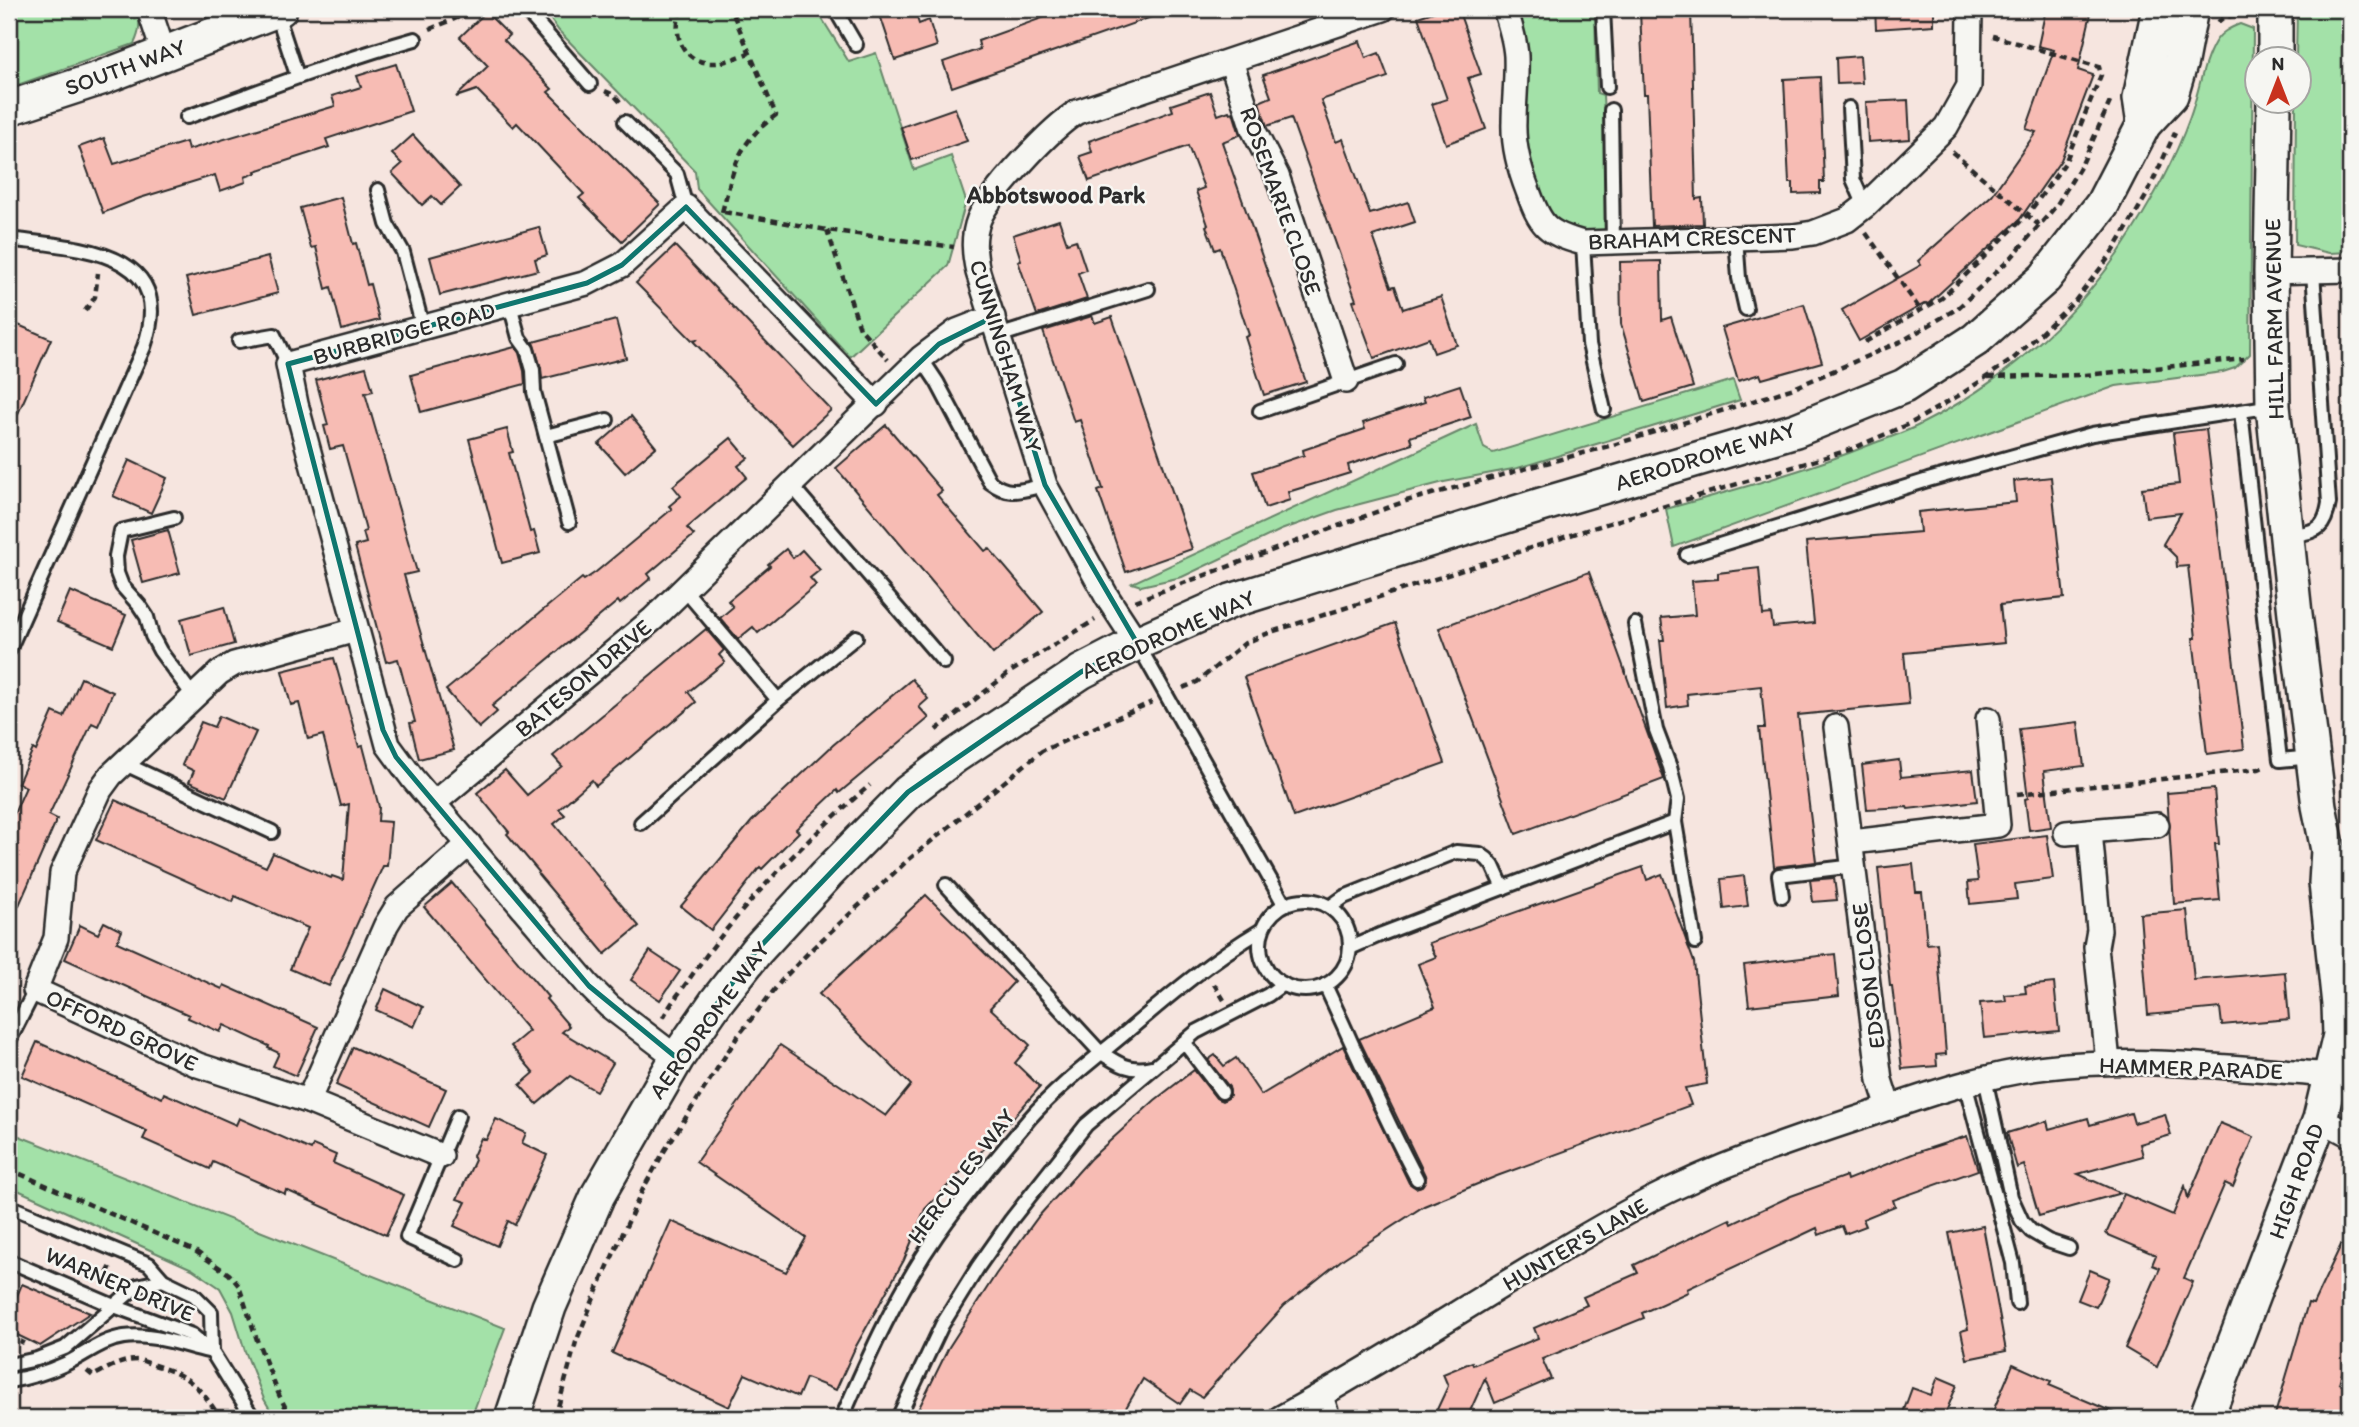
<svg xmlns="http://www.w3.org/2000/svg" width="2359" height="1427" font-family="Itim,sans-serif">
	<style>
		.green { fill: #a3e1a8; stroke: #67866a; stroke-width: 2 }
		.building { fill: #f7bcb4; stroke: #2b2b2b; stroke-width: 2 }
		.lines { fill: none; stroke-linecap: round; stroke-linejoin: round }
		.lane-casing { stroke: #2b2b2b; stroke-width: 18 }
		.street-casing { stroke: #2b2b2b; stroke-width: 28 }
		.secondary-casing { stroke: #2b2b2b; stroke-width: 38 }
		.path { stroke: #2b2b2b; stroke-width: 4.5; stroke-dasharray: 7 5; stroke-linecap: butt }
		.lane { stroke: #f6f6f2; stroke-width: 12 }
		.street { stroke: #f6f6f2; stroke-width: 23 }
		.secondary { stroke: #f6f6f2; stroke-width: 33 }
		.marked { fill: none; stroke: #0f766e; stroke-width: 5; stroke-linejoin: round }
		.labels { text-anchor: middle; stroke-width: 5; stroke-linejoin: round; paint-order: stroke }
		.street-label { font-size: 23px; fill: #2b2b2b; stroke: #f6f6f2 }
		.neighbourhood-label { font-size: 24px; font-weight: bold; fill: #2b2b2b; stroke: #f6f6f2 }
	</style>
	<rect width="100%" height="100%" fill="#f6e5df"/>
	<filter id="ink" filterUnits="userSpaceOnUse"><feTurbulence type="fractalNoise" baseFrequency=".0143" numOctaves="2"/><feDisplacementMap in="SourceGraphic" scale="14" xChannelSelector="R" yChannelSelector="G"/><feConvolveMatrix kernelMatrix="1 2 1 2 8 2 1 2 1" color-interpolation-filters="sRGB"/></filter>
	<g filter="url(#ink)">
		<g class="green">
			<path d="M9,9H136C141,22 140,32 134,44L9,88Z"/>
			<path d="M543,9H816L849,62L876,53L914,170L951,156L966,201L948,266L850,357L697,189L695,171L559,31Z"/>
			<path d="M1521,9H1595L1597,93L1603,95L1606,165L1605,232C1590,232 1577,234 1563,227C1516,200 1520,62 1517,13Z"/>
			<path d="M2297,9H2350V252L2329,253L2295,245L2296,102H2300V60L2296,59Z"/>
			<path d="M2240,24L2253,29L2250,354L2235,368L2223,372L2116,386L1674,547L1666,509C1735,490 1805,471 1872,444C1888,438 1906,432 1921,424C1999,385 2069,324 2119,252C2147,210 2173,165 2190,117C2199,93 2202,64 2215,42C2221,32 2230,28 2240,24Z"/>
			<path d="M1733,380L1740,400L1518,468L1444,482L1337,510L1281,530L1182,577L1141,586L1132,583L1476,424L1484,448L1493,453Z"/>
			<path d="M9,1132L505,1328L471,1418H275L264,1399L245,1351L233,1312L220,1288L192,1269L9,1186Z"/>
		</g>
		<g class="building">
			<path d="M878,9H914L919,24L929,20L937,46L895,60Z"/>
			<path d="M1067,9H1165L1166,12L952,87L943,62L980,49L978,41Z"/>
			<path d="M1442,9H1458L1481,74L1468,78L1486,129L1446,144L1432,104L1447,99L1418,17Z"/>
			<path d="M1691,9L1696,199L1702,198L1703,224L1652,226L1647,94H1644L1640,12Z"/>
			<path d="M1875,9H1934V25L1876,29Z"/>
			<path d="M2046,9H2092L2078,70L2093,75L2061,160L2020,219L1928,304L1926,303L1859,341L1842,310L1921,265L1918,261L1992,195L2036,132L2026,129L2054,50L2038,46Z"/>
			<path d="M486,12L509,35L504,40L552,89L548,92L660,204L622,241L579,198L584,194L517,123L513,127L477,90L456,97L488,66L460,37Z"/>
			<path d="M1360,41L1366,58L1379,53L1388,77L1321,100L1336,142L1343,139L1370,214L1408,202L1415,222L1373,236L1391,287L1395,286L1403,309L1441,297L1457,345L1434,353L1429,338L1374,358L1353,301L1356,300L1291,118L1267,126L1259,102L1271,97L1263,75Z"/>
			<path d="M1860,56L1862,83L1837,84L1836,58Z"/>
			<path d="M396,64L411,111L326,139L329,147L255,171L256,173L245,177L246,182L220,191L215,175L140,198L103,213L79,147L104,138L114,164L186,142L188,150L335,106L332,96L361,87L357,76Z"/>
			<path d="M1820,77L1824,182H1820V193L1793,194V183H1789L1784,79Z"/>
			<path d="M1210,92L1218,115L1229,111L1230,113L1233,112L1240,135L1222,142L1306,382L1264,395L1245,337L1249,335L1220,248L1215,250L1206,226L1208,225L1196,191L1204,188L1188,146L1089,181L1080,156L1092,152L1089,141L1173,111L1171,105Z"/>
			<path d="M1908,100L1910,139L1868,142L1866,102Z"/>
			<path d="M955,108L967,141L912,160L901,127Z"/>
			<path d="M413,135L460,187L441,205L432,196L422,205L392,173L402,164L392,154Z"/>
			<path d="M341,197L353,244L356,243L367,285L370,284L379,320L342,330L331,287L326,289L316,247L311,248L300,208Z"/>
			<path d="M1059,220L1067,243L1076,240L1086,270L1078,273L1087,299L1037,315L1018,261L1021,260L1013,235Z"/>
			<path d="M539,227L547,255L535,259L538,270L440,295L430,257Z"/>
			<path d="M675,246L831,410L793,445L694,342L698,339L692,340L636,283Z"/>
			<path d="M268,257L278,293L196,315L186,278Z"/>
			<path d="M1661,261L1662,320L1671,317L1693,387L1644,402L1621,324L1620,262Z"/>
			<path d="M1804,304L1822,362L1762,379L1760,374L1738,381L1722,328Z"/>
			<path d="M1092,316L1095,323L1112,317L1192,549L1126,572L1098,491L1103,489L1080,420L1074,422L1043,331Z"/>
			<path d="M616,320L626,358L542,379L541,368L533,342Z"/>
			<path d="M9,321L51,339L9,434Z"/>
			<path d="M515,347L519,353L524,371L525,384L421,412L411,375Z"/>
			<path d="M366,367L373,391L365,393L417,572L404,575L454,750L419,759L410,723L415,722L398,659L386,662L355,546L366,543L363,532L366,531L355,489L343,446L330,449L324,426L328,425L316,380Z"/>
			<path d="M1460,385L1471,417L1410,437L1412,444L1348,465L1350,473L1288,492L1290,500L1265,508L1253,472L1304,455L1303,450L1365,429L1363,423L1425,402L1423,397Z"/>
			<path d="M631,416L656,447L625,473L599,444Z"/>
			<path d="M886,425L942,491L937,495L985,551L989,548L1043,612L993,654L836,468Z"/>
			<path d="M507,429L513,452L509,453L530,532L534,531L540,553L502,563L469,439Z"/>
			<path d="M2206,429L2244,749L2207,754L2193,638H2196L2188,566L2177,567L2176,557L2163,544L2181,513L2146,517L2142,488L2179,484L2173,433Z"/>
			<path d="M731,438L748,458L738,466L747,477L687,528L694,535L648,574L651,578L620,604L618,601L492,706L497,712L479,728L446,690L582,578L584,580L596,572L672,509L669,506L681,496L673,486Z"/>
			<path d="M129,460L167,478L151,513L113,496Z"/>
			<path d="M2051,477L2064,598L2000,605L2004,643L1904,653L1909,704L1798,715L1816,862L1774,867L1759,728H1765L1761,686L1687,694L1688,705L1667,708L1660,640H1664L1661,618L1695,615L1692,581L1718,579V573L1759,568L1763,615L1771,614L1773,627L1814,623L1806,542L1920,532L1918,512L2016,502L2014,481Z"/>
			<path d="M168,530L180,573L143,583L131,540Z"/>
			<path d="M786,549L793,558L802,550L820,570L810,578L816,585L758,633L753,627L738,639L720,618L733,607L728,601L770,566L768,564Z"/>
			<path d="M1589,572L1664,779L1516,834L1439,628Z"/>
			<path d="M70,591L126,615L113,646L57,622Z"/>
			<path d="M224,607L234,644L191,656L181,619Z"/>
			<path d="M1395,623L1445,763L1294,817L1244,677Z"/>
			<path d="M706,629L724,650L719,655L725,662L688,692L696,702L596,786L592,780L559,809L565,815L554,824L639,926L605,954L538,874L539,872L507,834L509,832L477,793L505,770L527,795L562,766L553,756Z"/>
			<path d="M334,658L359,747L363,746L379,807L378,821L391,822L387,866H383L329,986L290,969L308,928L235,896L233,902L96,840L115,800L266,867L273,853L331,878L332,876L343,880L349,804L341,806L323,735L308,739L299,703L291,705L282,671Z"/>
			<path d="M81,678L113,692L98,726L92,723L49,815L57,819L9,928V825L26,787L18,783L33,749L36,751L53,712L64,717Z"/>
			<path d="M912,679L928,699L919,707L929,718L839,793L837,790L796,829L799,832L762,869L760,867L711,930L681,906L752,821L833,745Z"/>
			<path d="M219,716L256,732L226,798L189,782L194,771L182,765L201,722L214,727Z"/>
			<path d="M2078,722L2084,766L2044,771L2051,827L2029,830L2025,799L2028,798L2019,729Z"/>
			<path d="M1899,760L1901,777L1973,770L1977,801L1908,809L1907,807L1867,809L1862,765Z"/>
			<path d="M2214,789L2219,844H2215L2220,900L2174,904L2167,793Z"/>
			<path d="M2047,835L2053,879L2015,884L2017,899L1970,904L1968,882L1978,881L1973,844Z"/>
			<path d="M1913,864L1916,892H1922L1927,944L1937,943L1946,1054L1936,1055L1937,1066L1902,1069L1892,986H1890L1878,868Z"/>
			<path d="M1643,867L1647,880L1662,874L1694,962L1707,1084L1685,1088L1691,1105L1497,1176L1424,1206L1344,1258L1284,1306L1202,1397L1190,1390L1180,1404L1143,1379L1120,1418H914L949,1347L996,1274L1038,1217L1090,1159L1155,1100L1194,1070L1216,1098L1222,1101L1228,1098L1230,1095L1229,1087L1208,1060L1215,1055L1224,1066L1236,1058L1261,1095L1343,1046L1409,1183L1416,1188L1422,1186L1426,1180L1425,1175L1359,1039L1435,1007L1418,964L1436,957L1429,943Z"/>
			<path d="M1744,876L1748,906L1724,909L1721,879Z"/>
			<path d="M1834,878L1837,900L1813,902L1810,880Z"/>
			<path d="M452,883L548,997L546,999L569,1026L562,1032L613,1063L596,1091L570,1076L537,1104L520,1085L534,1073L511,1046L529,1031L424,907Z"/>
			<path d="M926,895L1014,982L990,1008L1030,1045L1015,1063L1040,1087L1007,1125L925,1209L904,1260L855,1348L836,1390L806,1378L798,1397L745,1374L729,1407L612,1353L671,1221L786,1272L806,1238L696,1162L780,1045L886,1116L911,1085L819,994Z"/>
			<path d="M2187,910L2194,980L2285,972L2289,1019L2222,1025L2220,1008L2148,1015L2140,914Z"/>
			<path d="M104,922L122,931L117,942L222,989L224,985L318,1027L296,1076L273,1066L279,1053L268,1048L269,1046L224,1025L220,1032L188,1018L189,1015L65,959L80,925L98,934Z"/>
			<path d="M650,951L680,971L660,1000L631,980Z"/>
			<path d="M1835,954L1839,996L1749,1006L1744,965Z"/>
			<path d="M2054,983L2059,1031L1984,1038L1980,1003L2006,1001L2005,995L2026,993L2025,986Z"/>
			<path d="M385,989L423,1007L414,1027L376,1010Z"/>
			<path d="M37,1042L162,1098L164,1093L236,1125L239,1118L311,1150L313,1145L336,1155L333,1163L404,1195L386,1235L286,1190L285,1194L213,1162L210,1169L143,1139L147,1131L22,1076Z"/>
			<path d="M353,1047L446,1089L429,1127L336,1085Z"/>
			<path d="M2131,1113L2134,1123L2165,1114L2171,1135L2140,1144L2143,1156L2078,1174L2121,1193L2039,1216L2024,1165L2017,1168L2007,1133L2047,1121L2049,1129L2088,1118L2090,1125Z"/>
			<path d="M496,1119L526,1133L522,1143L547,1155L515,1225L508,1221L497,1246L454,1226L466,1202L457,1199L475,1160L473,1156L481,1138L486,1140Z"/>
			<path d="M2220,1123L2254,1137L2233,1187L2225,1183L2184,1278L2193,1282L2157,1367L2125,1348L2160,1268L2152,1265L2156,1255L2106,1234L2124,1194L2173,1215L2185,1186L2188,1198Z"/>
			<path d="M1967,1136L1978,1170L1893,1200L1895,1206L1863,1219L1866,1226L1845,1234L1842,1226L1819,1235L1817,1228L1687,1289L1688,1292L1642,1313L1644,1318L1542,1359L1551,1379L1495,1403L1485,1378L1467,1418H1433L1448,1386L1443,1374L1472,1362L1473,1365L1538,1338L1534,1328L1587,1305L1583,1297L1638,1273L1634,1265L1730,1219L1732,1224L1791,1196L1846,1176L1847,1180L1915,1153Z"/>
			<path d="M1983,1226L2006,1351L1967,1359L1961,1331L1968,1329L1949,1233Z"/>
			<path d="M2350,1226V1347L2339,1383L2350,1386V1418H2274L2308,1303L2313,1304Z"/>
			<path d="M2090,1270L2109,1278L2096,1307L2078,1300Z"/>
			<path d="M22,1284L90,1313L40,1346L9,1331L16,1308L13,1305Z"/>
			<path d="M2013,1364L2051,1381L2049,1385L2127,1418H2010L1993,1411Z"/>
			<path d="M1938,1377L1957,1385L1944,1417L1926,1410L1922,1418H1901L1912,1388L1931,1395Z"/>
		</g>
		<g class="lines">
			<defs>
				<g id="lane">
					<path d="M525,9L590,84"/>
					<path d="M835,9L856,45"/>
					<path d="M1603,9L1607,87"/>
					<path d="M276,11L297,75"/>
					<path d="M1849,108L1853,179L1865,206"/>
					<path d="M1611,110L1613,243"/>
					<path d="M187,117C263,90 337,61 415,39"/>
					<path d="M625,122L677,174L686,207"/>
					<path d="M378,190L387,224L403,252L423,328"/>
					<path d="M1736,237L1739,278L1746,309"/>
					<path d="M9,239C74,248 179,248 144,347L9,650"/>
					<path d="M1583,243L1589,344L1604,410"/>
					<path d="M510,305L519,338L527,349L533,370L534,392L569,522"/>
					<path d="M998,336L1148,289"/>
					<path d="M239,341L274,335L288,364"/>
					<path d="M921,358L937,382L990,482C1010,497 1022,490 1045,485"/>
					<path d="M1260,411L1396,364"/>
					<path d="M2241,411L2280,760L2313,757"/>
					<path d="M546,436L607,420"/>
					<path d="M791,485L944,662"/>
					<path d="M174,518L121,531L116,556L117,573L122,586L139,605L147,617L152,636L160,651L194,697"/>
					<path d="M2288,537C2315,530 2324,533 2329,503L2313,272"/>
					<path d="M1687,555L1928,480L2092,434L2273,406"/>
					<path d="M684,589L778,700"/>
					<path d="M1635,624L1656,730L1670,767L1678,799L1675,822L1695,942"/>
					<path d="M1137,643L1284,904"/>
					<path d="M123,763L272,832"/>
					<path d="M641,823L778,700L856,637"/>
					<path d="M946,885L1100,1052C1118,1064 1130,1072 1151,1067"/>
					<path d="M1782,896L1779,875L1855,866"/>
					<circle cx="1305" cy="945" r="45"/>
					<path d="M1330,907L1344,897L1456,852L1480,854L1487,859L1493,866L1503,888"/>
					<path d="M1350,948L1382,934L1675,822"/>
					<path d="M1325,985C1355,1049 1383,1116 1417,1179"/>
					<path d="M9,1041L35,990"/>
					<path d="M1184,1042L1222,1092"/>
					<path d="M1985,1078L2011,1197L2022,1221L2031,1231L2048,1241L2069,1248"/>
					<path d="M1965,1083L2013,1263L2017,1303"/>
					<path d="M9,1206L149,1264L163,1280L194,1295L211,1312L212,1352"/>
					<path d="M458,1260L407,1237L458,1116"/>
					<path d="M9,1261L114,1306L192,1335L212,1352L253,1418"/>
					<path d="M9,1365L37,1359L65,1348L137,1286L163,1280"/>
					<path d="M9,1381C28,1378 48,1372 65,1364C85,1355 101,1340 124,1337C151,1333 182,1345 208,1351"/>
					<path d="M842,1418C869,1355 898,1291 937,1235C966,1194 998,1156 1030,1118C1059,1085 1096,1058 1129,1030C1171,994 1213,959 1260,931"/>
					<path d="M898,1418L942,1325L978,1267L1011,1220L1086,1125L1196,1032L1268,995L1283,984"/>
				</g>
				<g id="street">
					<path d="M149,9L164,54"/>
					<path d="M1505,9C1510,24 1515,40 1516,56C1517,78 1514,100 1514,122C1513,146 1519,168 1528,191C1540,225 1546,233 1583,243L1793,236L1813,233L1847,220L1865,206L1946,127L1969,86L1970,9"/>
					<path d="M1231,61L1253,129L1277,176L1346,381"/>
					<path d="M2271,272L2350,270"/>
					<path d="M356,630L234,664L219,673L111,775L100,790L62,873L56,938L35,990L198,1065L308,1101L441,1156"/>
					<path d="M1137,643L1107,597L1045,485L978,272C974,254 972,237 979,219C990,193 1052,127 1077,112L1383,9"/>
					<path d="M1836,727L1880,1080L1889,1108"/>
					<path d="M434,803L653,619L921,358L957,331L993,317"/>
					<path d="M2090,831L2099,930L2096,947L2108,1062"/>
					<path d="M2066,833L2157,825"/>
					<path d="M1852,842L1998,825L1988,719"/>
					<path d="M677,1058L609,1006L589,986L413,779L388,745L296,404L288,364L587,283L622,265L686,207L876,404"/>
					<path d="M308,1101L386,925L397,907L469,844"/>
					<path d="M2320,1119L2350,1135"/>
					<path d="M1321,1396L1328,1418"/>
					<path d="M1280,1418C1405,1350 1522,1268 1648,1201C1719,1164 1796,1139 1871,1114C1929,1094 1986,1074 2047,1067C2142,1056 2237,1068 2331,1075"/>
				</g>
				<g id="secondary">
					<path d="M2275,60V9"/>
					<path d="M9,108L101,78L280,9"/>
					<path d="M2144,124L2140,98L2159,9"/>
					<path d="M512,1418L549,1307L598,1195L677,1058L716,1002L756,951L827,874L908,792L955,756L1081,672L1137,643L1231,601L1551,502L1796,430L1904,386L1975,340L2045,278L2102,205L2144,124L2171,95L2181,61L2191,9"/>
					<path d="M2206,1418L2320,1119L2340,1035L2339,1005L2326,883L2328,850L2319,806L2295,614L2273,406L2271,272L2274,102"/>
				</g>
			</defs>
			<use href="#lane" class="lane-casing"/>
			<use href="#street" class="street-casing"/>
			<use href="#secondary" class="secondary-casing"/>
			<g class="path">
				<path d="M681,9C672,33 681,62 711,63C724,64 737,57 749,53"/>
				<path d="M2218,22L2224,17L2238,15L2239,9"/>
				<path d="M430,29L457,18L469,9"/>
				<path d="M605,91L614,95L622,104"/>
				<path d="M1952,152L2039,225"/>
				<path d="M722,212C735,166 735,146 776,115L731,9"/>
				<path d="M724,212L827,230L954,247"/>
				<path d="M827,230L860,328L888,360"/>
				<path d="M1866,233L1921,311"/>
				<path d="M85,311L95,297L98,273"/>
				<path d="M1865,342L1942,298L2028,214L2065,163L2101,75L2099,67L1993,36"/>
				<path d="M1988,377L2085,375L2244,359"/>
				<path d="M1135,601L1406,501L1613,445L1794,388L1904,340L1958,308L2010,259L2056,206L2082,164L2110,102"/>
				<path d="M1183,688L1197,682L1245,643L1271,632L1580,532L1852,449L1913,422L1963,393L2013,359L2075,301L2113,252L2146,196L2175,133"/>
				<path d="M936,730L1010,672L1095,620"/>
				<path d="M2017,794L2259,769L2266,766"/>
				<path d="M1214,984L1224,1000"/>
				<path d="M663,1018C670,1004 681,991 690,978C739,907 804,841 870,785"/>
				<path d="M9,1169L195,1251L229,1274L239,1286L257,1340L279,1395L291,1418"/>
				<path d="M102,1284L111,1266"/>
				<path d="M9,1288L19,1292"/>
				<path d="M9,1336L24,1343"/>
				<path d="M87,1371L93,1376C106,1369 123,1359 139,1360C144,1361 150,1364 154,1365C190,1376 201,1388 220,1418"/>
				<path d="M555,1418L576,1342L598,1288L643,1189L665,1150L738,1036L782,980L813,948L907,861L1042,751L1152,702"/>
			</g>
			<use href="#lane" class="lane"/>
			<use href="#street" class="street"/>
			<use href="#secondary" class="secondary"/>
		</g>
	</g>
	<path class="marked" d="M686,207L876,404L939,344L993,317L1045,485L1137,643L1081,672L908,792L756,951L677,1058L589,986L396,757L383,730L288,364L587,283L622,265Z"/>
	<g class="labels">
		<g class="street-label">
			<text transform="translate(125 67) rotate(-20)" y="8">SOUTH WAY</text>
			<text transform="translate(1281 201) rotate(70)" y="8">ROSEMARIE CLOSE</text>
			<text transform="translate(1692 238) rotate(-2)" y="8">BRAHAM CRESCENT</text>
			<text transform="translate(2274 319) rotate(-91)" y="8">HILL FARM AVENUE</text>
			<text transform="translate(404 333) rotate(-15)" y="8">BURBRIDGE ROAD</text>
			<text transform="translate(1006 356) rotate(73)" y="8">CUNNINGHAM WAY</text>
			<text transform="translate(1705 456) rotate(-17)" y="8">AERODROME WAY</text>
			<text transform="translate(1168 634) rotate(-24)" y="8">AERODROME WAY</text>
			<text transform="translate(583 678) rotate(-40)" y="8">BATESON DRIVE</text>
			<text transform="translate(1868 976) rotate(-97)" y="8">EDSON CLOSE</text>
			<text transform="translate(709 1020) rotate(-54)" y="8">AERODROME WAY</text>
			<text transform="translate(122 1030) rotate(25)" y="8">OFFORD GROVE</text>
			<text transform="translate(2191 1068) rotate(2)" y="8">HAMMER PARADE</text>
			<text transform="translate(961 1176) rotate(-53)" y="8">HERCULES WAY</text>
			<text transform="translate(2296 1181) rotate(-70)" y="8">HIGH ROAD</text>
			<text transform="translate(1575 1244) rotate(-30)" y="8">HUNTER'S LANE</text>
			<text transform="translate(120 1284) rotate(23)" y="8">WARNER DRIVE</text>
		</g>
		<g class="neighbourhood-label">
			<text x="1056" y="203">Abbotswood Park</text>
		</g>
	</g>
	<rect width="2359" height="1427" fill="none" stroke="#f6f6f2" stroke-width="35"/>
	<rect x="18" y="18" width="2324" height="1392" fill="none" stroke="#2b2b2b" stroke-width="2.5" filter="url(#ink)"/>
	<g transform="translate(2278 80)"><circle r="33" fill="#f6f6f2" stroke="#a5a5a2" stroke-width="2"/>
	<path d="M0-5L12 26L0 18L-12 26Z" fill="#c8321e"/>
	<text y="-10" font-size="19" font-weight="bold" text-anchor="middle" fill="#2b2b2b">N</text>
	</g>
</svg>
